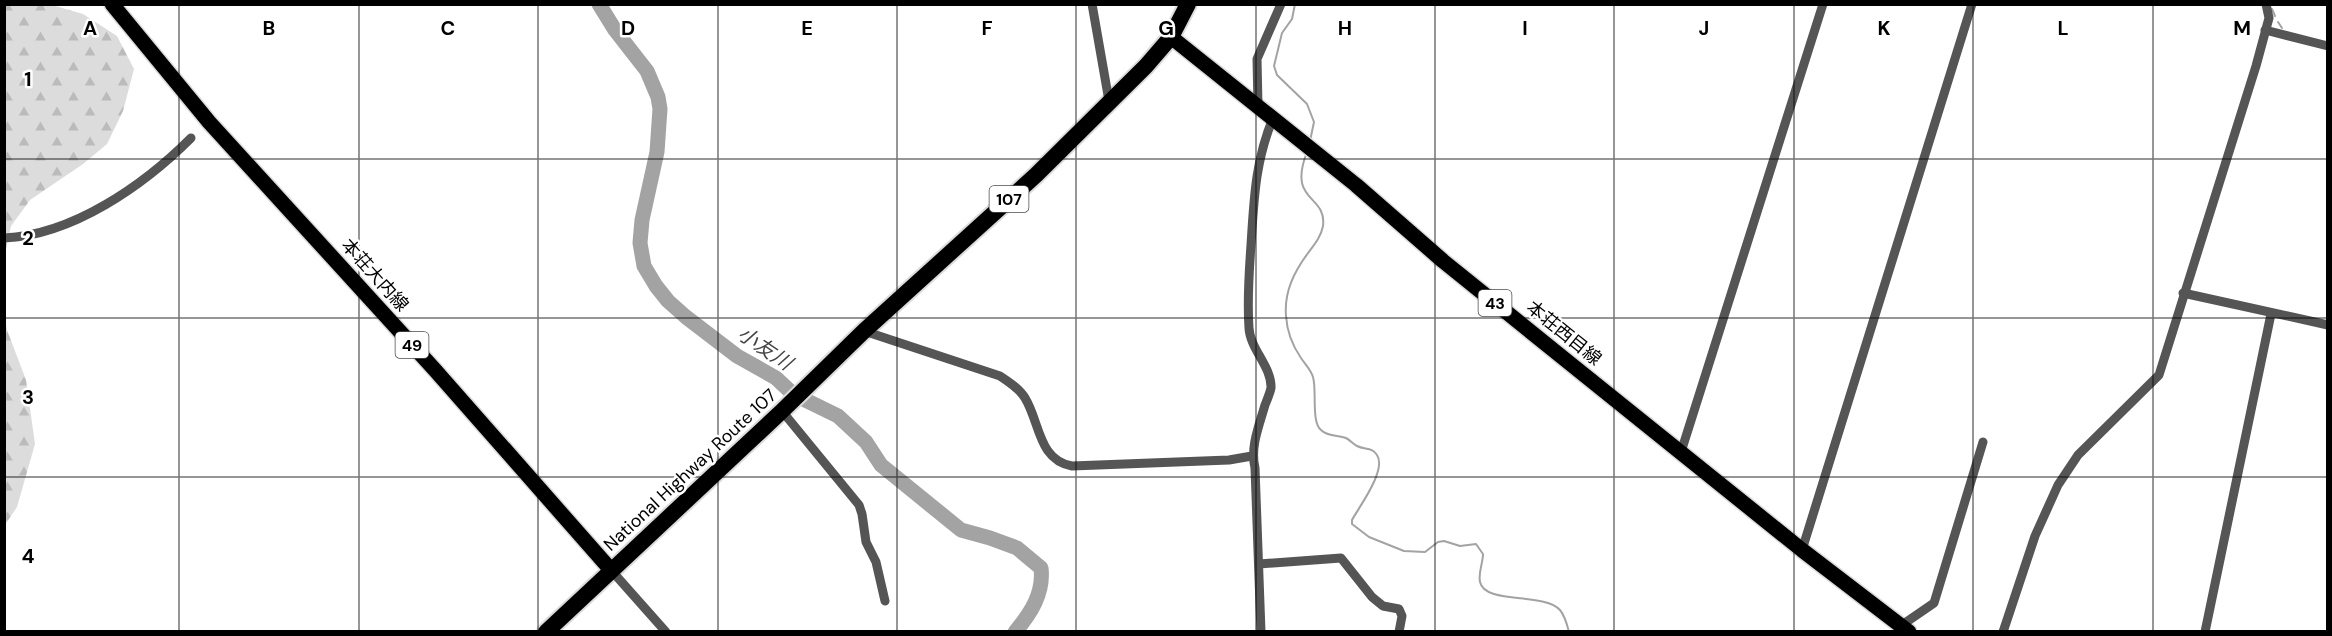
<svg xmlns="http://www.w3.org/2000/svg" width="2332" height="636" font-family="'DM Sans','Noto Sans JP',sans-serif">
	<style>
		.forest { fill: url(#forest-firs) }
		.lines { fill: none; stroke-linecap: round; stroke-linejoin: round }
		.stream { stroke: #a3a3a3; stroke-width: 2 }
		.river { stroke: #a3a3a3; stroke-width: 15 }
		.primary-casing { stroke: #dbdbdb; stroke-width: 18 }
		.trunk-casing { stroke: #dbdbdb; stroke-width: 20 }
		.minor { stroke: #555; stroke-width: 9 }
		.primary { stroke: #000; stroke-width: 15 }
		.trunk { stroke: #000; stroke-width: 16 }
		.grid { fill: none; stroke: #000; stroke-width: 1.5; stroke-opacity: 0.55 }
		.labels { text-anchor: middle; stroke-width: 5; stroke-linejoin: round; paint-order: stroke }
		.shield { fill: #fff; stroke: #4c4c4c; stroke-width: 1.5 }
		.shield-label { font-size: 16px; font-weight: bold; fill: #000 }
		.street-label { font-size: 18px; fill: #000; stroke: #fff }
		.water-label { font-size: 20px; font-style: italic; fill: #444; stroke: #fff }
		.grid-label { font-size: 20px; text-anchor: middle; font-weight: bold; fill: #000; stroke: #fff; stroke-width: 5; stroke-linejoin: round; paint-order: stroke }
	</style>
	<defs>
		<pattern id="forest-firs" width="22" height="20" patternUnits="userSpaceOnUse" patternTransform="scale(1.5)"><rect width="22" height="20" fill="#dcdcdc"/><path d="M5 1l3.5 6h-7zM16 11l3.5 6h-7z" fill="#bbb"/></pattern>
	</defs>
	<rect width="100%" height="100%" fill="#fff"/>
	<g class="forest">
		<path d="M5,5H52L83,14L117,36L134,69L123,111L107,144L83,164L30,200L11,226L5,253Z"/>
		<path d="M4,313L7,330L26,380L35,444L17,507L5,525Z"/>
	</g>
	<g class="lines">
		<g class="stream">
			<path d="M1295,4L1292,19L1282,33L1274,66L1277,75L1307,104L1314,122L1310,141"/>
			<path d="M2272,9L2275,16"/>
			<path d="M2278,22L2282,28"/>
			<path d="M1307,152C1287,203 1327,194 1323,226C1321,237 1314,245 1308,253C1294,272 1284,292 1286,316C1287,332 1292,345 1301,358C1305,364 1311,370 1313,377C1317,390 1311,422 1321,430C1328,437 1338,435 1346,438C1350,440 1353,444 1357,446C1365,450 1372,447 1377,455C1387,470 1359,507 1352,520V524L1369,537L1404,551L1425,552L1438,542L1444,541L1460,546L1476,544L1483,554C1483,563 1478,573 1480,582C1485,605 1544,592 1560,610C1565,616 1567,624 1569,632"/>
		</g>
		<path class="river" d="M599,4L615,30L647,71L658,97L660,109L657,152L642,220L640,243L644,266L656,286L668,301L686,317L737,356L776,378L793,394L838,416L866,442L881,465L961,530L990,538L1017,548L1041,568C1044,593 1031,613 1015,632"/>
		<defs>
			<g id="primary">
				<path d="M112,4L209,122L435,370L611,570"/>
				<path d="M1171,37L1356,185L1443,261L1562,357L1802,550L1909,632"/>
			</g>
			<path id="trunk" d="M546,632L782,411L864,331L1036,175L1146,66L1171,37L1188,4"/>
		</defs>
		<use href="#primary" class="primary-casing"/>
		<use href="#trunk" class="trunk-casing"/>
		<g class="minor">
			<path d="M1092,4L1109,101"/>
			<path d="M2265,30L2328,46"/>
			<path d="M1258,106L1257,59L1281,4"/>
			<path d="M4,238C73,235 144,185 191,138"/>
			<path d="M2183,293L2328,325"/>
			<path d="M864,331L1000,376C1009,382 1020,389 1025,398C1040,422 1038,460 1072,466L1229,460L1252,456"/>
			<path d="M782,411L859,505L862,514L866,542L876,562L885,601"/>
			<path d="M1681,452L1823,4"/>
			<path d="M1802,550L1972,4"/>
			<path d="M1259,564L1341,558L1372,597L1383,606L1399,609L1402,616L1399,632"/>
			<path d="M611,570L666,632"/>
			<path d="M1902,625L1934,603L1983,442"/>
			<path d="M1261,632L1255,468C1250,447 1259,426 1265,405C1267,400 1270,393 1271,388C1272,367 1250,349 1249,328C1247,300 1249,272 1251,245C1254,199 1255,162 1273,118"/>
			<path d="M2003,632L2035,536L2058,485L2078,455L2159,375L2256,66L2269,18L2266,4"/>
			<path d="M2205,632L2271,314"/>
		</g>
		<use href="#primary" class="primary"/>
		<use href="#trunk" class="trunk"/>
	</g>
	<path class="grid" d="M179,4V632M359,4V632M538,4V632M718,4V632M897,4V632M1076,4V632M1256,4V632M1435,4V632M1614,4V632M1794,4V632M1973,4V632M2153,4V632M4,159H2328M4,318H2328M4,477H2328"/>
	<g class="labels">
		<g class="shield">
			<rect x="989.5" y="186" width="39" height="26" rx="4.5"/>
			<rect x="1478.5" y="290" width="33" height="26" rx="4.5"/>
			<rect x="395.5" y="332" width="33" height="26" rx="4.5"/>
		</g>
		<g class="shield-label">
			<text x="1009" y="205">107</text>
			<text x="1495" y="309">43</text>
			<text x="412" y="351">49</text>
		</g>
		<g class="street-label">
			<text transform="translate(375 275) rotate(48)" y="6">本荘大内線</text>
			<text transform="translate(1564 333) rotate(39)" y="6">本荘西目線</text>
			<text transform="translate(690 470) rotate(-43)" y="6">National Highway Route 107</text>
		</g>
		<g class="water-label">
			<text transform="translate(765 348) rotate(34)" y="7">小友川</text>
		</g>
	</g>
	<g class="grid-label">
		<text x="90" y="35">A</text>
		<text x="269" y="35">B</text>
		<text x="448" y="35">C</text>
		<text x="628" y="35">D</text>
		<text x="807" y="35">E</text>
		<text x="987" y="35">F</text>
		<text x="1166" y="35">G</text>
		<text x="1345" y="35">H</text>
		<text x="1525" y="35">I</text>
		<text x="1704" y="35">J</text>
		<text x="1884" y="35">K</text>
		<text x="2063" y="35">L</text>
		<text x="2242" y="35">M</text>
		<text x="28" y="86">1</text>
		<text x="28" y="245">2</text>
		<text x="28" y="404">3</text>
		<text x="28" y="563">4</text>
	</g>
	<rect width="2332" height="636" fill="none" stroke="#000000" stroke-width="12"/>
</svg>
